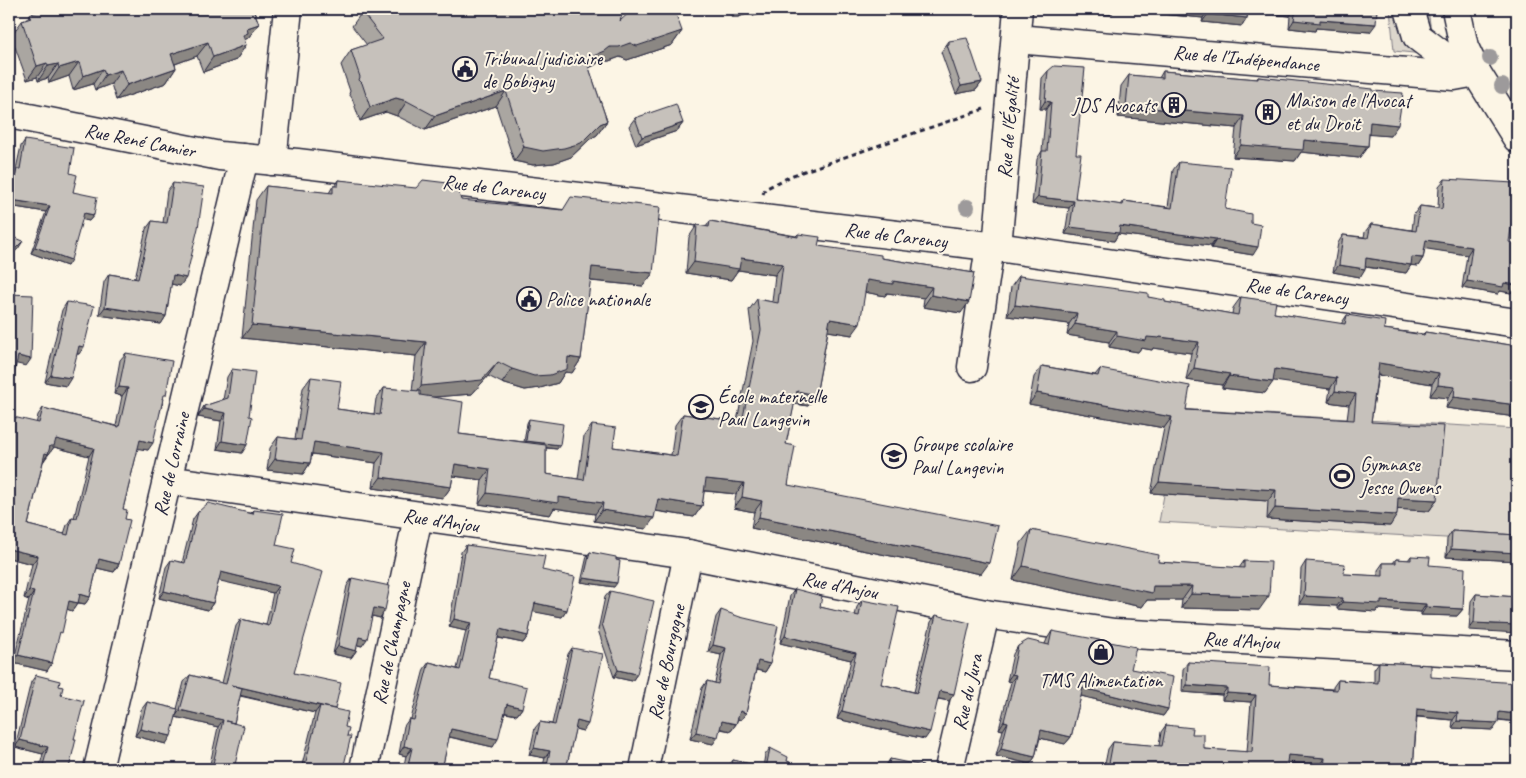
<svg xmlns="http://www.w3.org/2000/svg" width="1526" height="778" font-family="Caveat,sans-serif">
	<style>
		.green { fill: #dcd6cc; stroke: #7f7c84 }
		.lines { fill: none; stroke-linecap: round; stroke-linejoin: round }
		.minor-casing { stroke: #22223b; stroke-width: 31 }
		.major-casing { stroke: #22223b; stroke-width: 31 }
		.path { stroke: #22223b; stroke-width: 3; stroke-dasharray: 5 4; stroke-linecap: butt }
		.minor { stroke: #fcf5e5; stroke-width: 28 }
		.major { stroke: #fcf5e5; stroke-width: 28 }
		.tree { fill: #9d9a9b }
		.wall { fill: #aaa6a1; stroke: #22223b; fill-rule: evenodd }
		.shaded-wall { fill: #8b8783; stroke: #22223b }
		.building { fill: #c6c1bb; stroke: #22223b; fill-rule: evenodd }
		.labels { text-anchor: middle; stroke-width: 4; stroke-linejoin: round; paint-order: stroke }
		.poi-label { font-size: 20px; fill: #22223b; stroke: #fcf5e5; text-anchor: start }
		.street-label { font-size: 20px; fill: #22223b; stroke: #fcf5e5 }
	</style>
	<rect width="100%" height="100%" fill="#fcf5e5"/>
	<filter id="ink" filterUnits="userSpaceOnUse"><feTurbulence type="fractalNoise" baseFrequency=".02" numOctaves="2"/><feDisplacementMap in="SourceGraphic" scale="10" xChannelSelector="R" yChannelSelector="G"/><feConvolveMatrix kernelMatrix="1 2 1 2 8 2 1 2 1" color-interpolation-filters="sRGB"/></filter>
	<g filter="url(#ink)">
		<g class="green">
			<path d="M1390,9H1428L1432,39L1423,54L1394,51Z"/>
			<path d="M1180,409L1517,429V542L1159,522Z"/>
		</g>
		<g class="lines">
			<defs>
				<g id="minor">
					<path d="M1409,9L1417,36L1442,55L1476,72"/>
					<path d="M1016,39L1454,76L1476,72"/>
					<path d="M9,114L220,156L297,163L997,247L1517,323"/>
					<path d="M272,161L288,9"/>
					<path d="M997,247L1018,9"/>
					<path d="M972,367L990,246"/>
					<path d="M167,480L688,554L985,614L1114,633L1517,655"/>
					<path d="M98,769L244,158"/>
					<path d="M364,769L418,517"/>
					<path d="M644,769L688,554"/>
					<path d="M949,769L985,614"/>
				</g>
				<path id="major" d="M1456,9L1464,47L1476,72L1517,138"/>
			</defs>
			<use href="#minor" class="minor-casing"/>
			<use href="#major" class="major-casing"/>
			<path class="path" d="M763,194L765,189L793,175L984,109"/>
			<use href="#minor" class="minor"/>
			<use href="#major" class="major"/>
		</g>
		<g class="tree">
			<circle cx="1490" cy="58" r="8"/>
			<circle cx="1502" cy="86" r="8"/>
			<circle cx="967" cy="207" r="8"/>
		</g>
		<g class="wall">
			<path d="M40,9H254V10L259,24L248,38L244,40L246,45L236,60L203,72L197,56L175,64L176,68L166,83L116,100L111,84L95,90L93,84L73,90L69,76L49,83L48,78L38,81L37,77L27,80L11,36L22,21L26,20L30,14L40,10Z"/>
			<path d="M726,9H777L753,16L750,13L738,17H732L727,11Z"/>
			<path d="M1144,9H1377L1370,32L1316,28L1315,31L1289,28L1290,16L1248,12L1247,18L1242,26L1202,22L1203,18L1161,14V10Z"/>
			<path d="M362,12L620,21L682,31L672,45L627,60L620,57L609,61H600L595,65L589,68L607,121L597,135L590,139L571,157L554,163L533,165L514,161L496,106L425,130L397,116L386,112L360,121L352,98L349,94L350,91L341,65L351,50L367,45L352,26Z"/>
			<path d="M949,41L982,82L976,90L956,94L941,52Z"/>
			<path d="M1048,71L1076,154L1075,198L1121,205L1124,201L1168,207L1173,170L1179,162L1225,209L1251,223L1253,255L1211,248V246L1118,234L1114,241L1065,234L1069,208L1032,204L1037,159L1042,151L1046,109H1040L1042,78Z"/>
			<path d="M1163,71L1257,79L1258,77L1373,91L1390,136L1369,134L1368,146L1359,158L1301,152L1295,161L1233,157L1236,128L1118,117L1121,86L1129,75L1159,78Z"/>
			<path d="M635,118L683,123L677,131L636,145L629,126Z"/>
			<path d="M25,140L70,173L73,192L94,215L89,221L82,219L67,266L31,253L46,212L9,206V195L13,175L16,169L21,146Z"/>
			<path d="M1445,179L1509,242L1517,285L1511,293L1500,291L1498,294L1462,288L1467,255L1425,248L1423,258L1418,266L1411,265L1406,273L1365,267L1360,277L1333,272L1338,243L1343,235L1364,237L1365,232L1371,224L1412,230L1414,214L1420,206L1438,208L1439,186Z"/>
			<path d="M339,180L461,200L653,273L643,286L590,281L581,359L572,373L565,372L558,383L540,388L525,390L502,383L488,376L472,394L434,397L459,434L524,442L527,423L529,419L557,449L546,448V474L578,479L584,436L592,425L613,447L671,455L675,425L683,414L737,421L753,341L749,310L757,299L772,302L775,275L738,270L731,280L686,273L689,237L697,225L706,227L710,221L796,236L798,234L818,246L881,258L974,273L961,313L923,307L924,298L887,293L885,296L865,292L852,335L828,331L816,395L808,406L794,404L786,444L788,485L981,574L751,528L754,512L734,508L736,494L704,491L702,506L694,517L655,511L646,529L594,521L595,514L554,508L550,515L479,504L482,480L453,476L451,487L443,498L373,488L376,463L312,454L310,463L303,474L267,470L270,448L278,437L295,439L303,388L311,377L337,409L374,414L376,399L384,388L412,391L416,356L242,338L256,200L266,186L329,193L333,186H335Z"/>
			<path d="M173,183L180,286L171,284L166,316L161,324L99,315L104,282L109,274L135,278L146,229L152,221L163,223L167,191Z"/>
			<path d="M1019,276L1148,297L1165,302L1232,314L1233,308L1241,297L1274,313L1341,324L1347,315L1384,329L1423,334L1425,332L1517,346V430L1514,429L1516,417L1446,408L1448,398L1430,396L1432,384L1378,375L1371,422L1437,500L1429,511L1398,509L1390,526L1267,519L1268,501L1151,493L1164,428L1029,404L1034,377L1042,366L1095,375L1100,369L1186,410L1347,420L1349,405L1328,402L1330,389L1273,380L1265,393L1222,388V385L1186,380L1191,353L1153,348L1152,350L1141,348L1138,352L1109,347V342L1067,335L1069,324L1007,316L1011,287Z"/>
			<path d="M67,302L79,354H77L66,386L45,382L62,310Z"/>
			<path d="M126,353L164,399L148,450L138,448L123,509L125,519L119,564L114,572L97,568L90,597L85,604L78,603L72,611L67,609L47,671L13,663L29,600L24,598L32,564L9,558L38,415L43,408L116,426L122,396L114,394L120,360ZM54,447L89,456L74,518L72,517L67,525L64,534L28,525L43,462Z"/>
			<path d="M232,369L242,453L217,449L221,421L198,417L199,414L204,406L223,400L227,377Z"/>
			<path d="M254,510L276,545L291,563L294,673L335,709L345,727L347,736L343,769H301L315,713L240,696L234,723V769H209L218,727L176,717L166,744L135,736L141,710L147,702L177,709L184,682L190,675L222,683L236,626L241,619L266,625L273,593L219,580L213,603L208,610L159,598L166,567L171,560L182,563L193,519L198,512L251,513Z"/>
			<path d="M1031,530L1158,562L1239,568L1244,561L1259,610L1181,608L1182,600H1147L1142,607L1013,580L1021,543Z"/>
			<path d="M1452,531L1517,535V561L1446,557L1447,539Z"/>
			<path d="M466,545L542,570L567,610L562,617L533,611L528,636L523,643L498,638L489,678L522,708L517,715L505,713L493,747L449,737L442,769H403L406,756L399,754L404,726L409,719H411L424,669L429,662L457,669L466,631L449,627L461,552Z"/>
			<path d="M590,552L616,560L614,587L581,582L587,556Z"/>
			<path d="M1411,556L1429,565L1463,609L1457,616L1421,615V612L1378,609L1376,612L1337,609V606L1299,604L1301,569L1306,561L1344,574L1378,576V570L1383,563H1393L1396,559L1408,560Z"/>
			<path d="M352,578L380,618L372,616L362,646L357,645L356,651L351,658L333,654L347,586Z"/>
			<path d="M795,589L820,607L855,616L857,607L862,600L881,684L914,692L931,622L936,615L949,701L938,699L925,739L837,719L851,660L780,643L790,596Z"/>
			<path d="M610,591L637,674L632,681L614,677L598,630L605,597Z"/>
			<path d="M1476,594L1517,597L1469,630L1471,601Z"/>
			<path d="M721,610L770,664L765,672L756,670L746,713L741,720L738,719L736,724L731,731L720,729L713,744L690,739L702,688L707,681L715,683L721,655L708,652L716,617Z"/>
			<path d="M1052,631L1131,669L1168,709L1163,716L1081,696L1071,737L1065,744L1040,738L1035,757L1030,764L996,756L1003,730L999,729L1011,682L1007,681L1013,654L1018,646L1045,644L1047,639Z"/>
			<path d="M572,648L583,731L575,729L566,769H542L545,758L529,755L535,728L540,722L552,724L568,654Z"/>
			<path d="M1188,662L1269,685L1333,689V687L1338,680L1374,682V669L1379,662L1431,677L1517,722L1498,720L1493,730L1452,728L1453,720L1417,717L1413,769H1320L1321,765L1287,763L1286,769H1104L1108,749L1113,742L1159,746L1161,732L1166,725L1192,734L1204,749L1247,752L1251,702L1222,700V695L1182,692L1183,669Z"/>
			<path d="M36,675L59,686L61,695L74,739L69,768L70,769H39L43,754L15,747L31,682Z"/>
			<path d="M770,748L787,761L789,767L800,769H728V767L733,760L763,767L765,755Z"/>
			<path d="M890,759L922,769H884L885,767Z"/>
		</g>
		<g class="shaded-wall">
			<path d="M737,9H753L750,13L738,17H732Z"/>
			<path d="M759,9H777L753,16Z"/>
			<path d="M1067,9H1115L1111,15L1065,11Z"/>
			<path d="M1144,9H1162L1161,10Z"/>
			<path d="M1165,9H1191L1208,10L1203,18L1161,14Z"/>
			<path d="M1248,9H1295L1290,16L1246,12Z"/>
			<path d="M1208,14L1247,18L1242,26L1202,22Z"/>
			<path d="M1294,20H1320L1376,24L1370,32L1316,28L1315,31L1289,28Z"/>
			<path d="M259,24L248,38L244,40L233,50L247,28Z"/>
			<path d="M682,31L672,45L627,60L620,57L609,61H600L595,65L576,73L586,59L610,47L630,43Z"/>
			<path d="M208,42L197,56L161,69L171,54Z"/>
			<path d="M246,45L236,60L203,72L213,57Z"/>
			<path d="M79,62L69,76L49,83L59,68Z"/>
			<path d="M47,63L37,77L27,80L37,66Z"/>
			<path d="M58,64L48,78L38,81L48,66Z"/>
			<path d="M176,68L166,83L116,100L127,85Z"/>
			<path d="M103,69L93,84L73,90L83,76Z"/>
			<path d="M121,70L111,84L95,90L105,75Z"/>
			<path d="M982,82L976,90L956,94L961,86Z"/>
			<path d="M506,91L496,106L425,130L435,116Z"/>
			<path d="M396,98L407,101L397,116L386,112L360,121L370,107Z"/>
			<path d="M1045,101L1051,102L1046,109H1040Z"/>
			<path d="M1126,106L1244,116L1236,128L1118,117Z"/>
			<path d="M607,121L597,135L590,139L571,157L554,163L533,165L514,161L524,147L600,124Z"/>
			<path d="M1370,122L1398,125L1390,136L1362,134Z"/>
			<path d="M683,123L677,131L636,145L642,137Z"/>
			<path d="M1304,140L1368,146L1359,158L1301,152L1295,161L1233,157L1241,145Z"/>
			<path d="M1038,197L1074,201L1069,208L1032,204Z"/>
			<path d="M11,200L50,206L46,212L9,206V203Z"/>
			<path d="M84,213L94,215L89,221L80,219Z"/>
			<path d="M1120,226L1216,239L1211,246L1118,234L1114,241L1065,234L1070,227Z"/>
			<path d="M1216,240L1258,247L1253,255L1211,248Z"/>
			<path d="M1426,240L1472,247L1467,255L1421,248Z"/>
			<path d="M23,241L18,249L9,257V255Z"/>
			<path d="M35,247L71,260L67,266L31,253Z"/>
			<path d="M1412,257L1423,258L1418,266L1407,265Z"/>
			<path d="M741,258L783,264L775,275L738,270L731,280L686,273L694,262Z"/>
			<path d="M1366,258L1411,265L1406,273L1361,266Z"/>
			<path d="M1339,265L1365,269L1360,277L1333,272Z"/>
			<path d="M592,267L653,273L643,286L582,280Z"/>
			<path d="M173,275L186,278L180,286L167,283Z"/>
			<path d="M867,280L893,281L932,287L924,298L887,293L885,296L859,291Z"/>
			<path d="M1467,281L1504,283L1517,285L1511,293L1500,291L1498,294L1462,288Z"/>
			<path d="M931,295L969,302L961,313L923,307Z"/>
			<path d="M1015,305L1077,313L1069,324L1007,316Z"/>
			<path d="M105,307L166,316L161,324L99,315Z"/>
			<path d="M830,319L860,324L852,335L822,330Z"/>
			<path d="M1075,324L1117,331L1109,342L1067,335Z"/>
			<path d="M252,325L426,342L416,356L242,338Z"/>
			<path d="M1117,336L1160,337L1199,342L1191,353L1153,348L1152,350L1141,348L1138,352L1109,347Z"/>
			<path d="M79,346L84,347L79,354L74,353Z"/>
			<path d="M18,356L31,359L26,366L13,363Z"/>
			<path d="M568,357L581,359L572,373L565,372L558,383L540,388L525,390L502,383L512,369Z"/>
			<path d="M498,362L488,376L472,394L411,399L421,386Z"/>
			<path d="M1379,363L1439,373L1432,384L1372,374Z"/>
			<path d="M1194,368L1230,374L1222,385L1186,380Z"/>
			<path d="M1275,369L1337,378L1330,389L1267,380Z"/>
			<path d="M51,375L71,378L66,386L45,382Z"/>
			<path d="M1229,376L1273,382L1265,393L1222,388Z"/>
			<path d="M1438,385L1455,387L1448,398L1430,396Z"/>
			<path d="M119,387L128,388L122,396L114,394Z"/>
			<path d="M797,391L816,395L808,406L789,402Z"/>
			<path d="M1335,391L1356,394L1349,405L1328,402Z"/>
			<path d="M1037,393L1172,417L1164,428L1029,404Z"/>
			<path d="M1454,397L1517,405V414L1516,417L1446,408Z"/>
			<path d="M204,409L226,413L221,421L198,417Z"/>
			<path d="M56,439L94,448L89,456L54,447L49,454L45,453Z"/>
			<path d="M140,440L153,443L148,450L134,448Z"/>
			<path d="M222,441L247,445L242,453L217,449Z"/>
			<path d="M526,441L560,445L557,449L524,445Z"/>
			<path d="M314,442L384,452L376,463L306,453Z"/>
			<path d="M45,453L48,454L43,462L39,461Z"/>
			<path d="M275,459L310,463L303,474L267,470Z"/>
			<path d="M455,464L490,469L482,480L447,475Z"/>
			<path d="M381,477L451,487L443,498L373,488Z"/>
			<path d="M706,479L744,483L736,494L698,490Z"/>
			<path d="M1159,482L1276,490L1268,501L1151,493Z"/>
			<path d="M487,493L558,497L603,503L595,514L554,508L550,515L479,504Z"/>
			<path d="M742,497L762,501L754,512L734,508Z"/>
			<path d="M1398,498L1437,500L1429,511L1390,509Z"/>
			<path d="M658,499L702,506L694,517L650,510Z"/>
			<path d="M1275,508L1397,515L1390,526L1267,519Z"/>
			<path d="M602,510L654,518L646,529L594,521Z"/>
			<path d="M759,517L989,563L981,574L751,528Z"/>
			<path d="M9,549L38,556L32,564L9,558Z"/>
			<path d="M1451,549L1517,553V561L1446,557Z"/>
			<path d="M99,559L119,564L114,572L93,567Z"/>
			<path d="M1023,566L1153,586H1192L1182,600H1147L1142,607L1013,580Z"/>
			<path d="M221,572L278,586L273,593L216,580Z"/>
			<path d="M584,578L617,583L614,587L581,582Z"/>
			<path d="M29,591L34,592L29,600L24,598Z"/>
			<path d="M164,591L213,603L208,610L159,598Z"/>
			<path d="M80,594L90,597L85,604L75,602Z"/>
			<path d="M1191,594L1269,596L1259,610L1181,608Z"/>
			<path d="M1304,596L1343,598L1337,606L1299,604Z"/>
			<path d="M69,601L78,603L72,611L64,608Z"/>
			<path d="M1381,601L1426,604L1421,612L1378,609L1376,612L1337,609L1342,602Z"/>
			<path d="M535,603L567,610L562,617L530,611Z"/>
			<path d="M1426,607L1463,609L1457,616L1421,615Z"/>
			<path d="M374,608L385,610L380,618L369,615Z"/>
			<path d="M454,619L471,623L466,631L449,627Z"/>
			<path d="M1474,623L1517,625V633L1469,630Z"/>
			<path d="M500,629L528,636L523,643L495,637Z"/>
			<path d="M785,636L856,653L851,660L780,643Z"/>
			<path d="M359,637L367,639L362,646L354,644Z"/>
			<path d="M713,645L726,648L721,655L708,652Z"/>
			<path d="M338,646L356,651L351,658L333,654Z"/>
			<path d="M18,655L52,663L47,671L13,663Z"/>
			<path d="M758,661L770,664L765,672L753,669Z"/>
			<path d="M618,670L637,674L632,681L614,677Z"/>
			<path d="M1012,674L1016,675L1011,682L1007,681Z"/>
			<path d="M231,685L320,706L315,713L226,692Z"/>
			<path d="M1187,685L1227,688L1222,695L1182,692Z"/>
			<path d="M1083,688L1168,709L1163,716L1077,695Z"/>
			<path d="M940,691L954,694L949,701L935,698Z"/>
			<path d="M1227,693L1256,695L1251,702L1222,700Z"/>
			<path d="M507,704L522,708L517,715L502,712Z"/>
			<path d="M1417,709L1458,713L1453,720L1412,716Z"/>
			<path d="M180,710L223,720L218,727L175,717Z"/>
			<path d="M740,711L746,713L741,720L734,718Z"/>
			<path d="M842,711L930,732L925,739L837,719Z"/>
			<path d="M1499,712L1517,714V722L1494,719Z"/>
			<path d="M577,721L588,724L583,731L572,728Z"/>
			<path d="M722,721L736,724L731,731L717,728Z"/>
			<path d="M1004,721L1008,722L1003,730L999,729Z"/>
			<path d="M1457,721L1498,723L1493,730L1452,728Z"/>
			<path d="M140,729L171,736L166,744L135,736Z"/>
			<path d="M451,729L498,739L493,747L446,736Z"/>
			<path d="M1041,730L1071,737L1065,744L1036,737Z"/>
			<path d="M696,732L718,737L713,744L690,739Z"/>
			<path d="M20,740L48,747L43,754L15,747Z"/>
			<path d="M404,746L412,748L406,756L399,754Z"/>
			<path d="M534,748L550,751L545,758L529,755Z"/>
			<path d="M1001,749L1035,757L1030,764L996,756Z"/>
			<path d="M1288,755L1325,758L1321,765L1283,762Z"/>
		</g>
		<g class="building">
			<path d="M45,9H253L259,24L247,28L248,33L243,35L246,45L213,57L208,42L171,54L176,68L127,85L121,70L105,75L103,69L83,76L79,62L59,68L58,64L48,66L47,63L37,66L22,21L31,18L30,14Z"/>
			<path d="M371,9H624L620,21L633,9H674L682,31L637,46L630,43L619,47H610L605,51L586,59L607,121L600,124L581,143L564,148L543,151L524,147L506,91L435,116L407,101L396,98L370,107L362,83L359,80L360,77L351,50L383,39L362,12Z"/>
			<path d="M1191,9H1248L1247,18L1208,14V10Z"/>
			<path d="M1296,9H1377L1376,24L1320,20V23L1294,20Z"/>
			<path d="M967,38L982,82L961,86L947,45L949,44V41Z"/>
			<path d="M1054,66L1085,68L1076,154H1081L1075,198L1123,205L1124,201L1172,208L1179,162L1231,167L1225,209L1251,214V223L1261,225L1258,247L1216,240V239L1120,226L1119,233L1070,227L1074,201L1038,197L1042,151H1047L1051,102L1045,101L1048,71Z"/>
			<path d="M1163,71L1258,79V77L1373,89V91L1403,93L1398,125L1370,122L1368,146L1304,140L1303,150L1241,145L1244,116L1126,106L1129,75L1163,78Z"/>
			<path d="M676,104L683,123L642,137L635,118Z"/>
			<path d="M25,140L74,148L70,173L77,175L73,192L97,197L94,215L84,213L71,260L35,247L50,206L11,200L17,169H20Z"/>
			<path d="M1445,179L1514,183L1512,202H1515L1509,242L1517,244V285L1504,283L1503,287L1467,281L1472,247L1426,240L1423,258L1412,257L1411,265L1366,258L1365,269L1339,265L1343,235L1368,238L1371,224L1416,231L1420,206L1442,209Z"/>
			<path d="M339,180L416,188L423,180L456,184L461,200L563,210L571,197L660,207L653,273L592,267L581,359L568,357L567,369L550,375L534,376L512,369L498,362L482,380L421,386L426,342L252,325L266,186L333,193V186H338Z"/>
			<path d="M173,183L204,187L198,228L186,278L173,275L166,316L105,307L109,274L138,279L152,221L167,223Z"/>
			<path d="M710,221L798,237V234L820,237L818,246L881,255V258L974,273L969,302L931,295L932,287L893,281V284L867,280L860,324L830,319L816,395L797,391L786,444L795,446L788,485L998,526L989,563L759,517L762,501L742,497L744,483L706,479L702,506L658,499L654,518L602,510L603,503L558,497V503L487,493L490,469L455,464L451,487L381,477L384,452L314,442L310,463L275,459L278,437L301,440L311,377L341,381L337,409L380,415L384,388L420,391V395L463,402L459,434L546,445V474L584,480L592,425L616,428L613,447L677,456L683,414L742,422L761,330L757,299L778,303L783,264L741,258L739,269L694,262L697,225L709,227Z"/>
			<path d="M9,235L23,241L9,255Z"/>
			<path d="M1019,276L1148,293V297L1165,300V302L1238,315L1241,297L1276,302L1274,313L1345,324L1347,315L1385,321L1384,329L1424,335L1425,332L1517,346V405L1454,397L1455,387L1438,385L1439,373L1379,363L1371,422L1444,426L1437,500L1398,498L1397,515L1275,508L1276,490L1159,482L1172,417L1037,393L1042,366L1098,376L1100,369L1190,386L1186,410L1354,420L1356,394L1335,391L1337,378L1275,369L1273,382L1229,376L1230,374L1194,368L1199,342L1160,337L1159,338L1147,337L1146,341L1117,336V331L1075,324L1077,313L1015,305Z"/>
			<path d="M9,294L33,295L31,359L18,356L9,396Z"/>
			<path d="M67,302L94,306L84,347L79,346L71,378L51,375Z"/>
			<path d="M126,353L172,361L166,395H164L153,443L140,440L123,509L127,510L125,519L130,520L119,564L99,559L90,597L80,594L78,603L69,601L62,633L60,632L52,663L18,655L34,592L29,591L38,556L9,549V416L39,423L43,408L119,427L128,388L119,387ZM56,439L94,448L77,518L72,517L68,535L28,525L45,453L48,454L50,446H54Z"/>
			<path d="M232,369L255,372L249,416L252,417L247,445L222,441L226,413L204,409V406L228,398Z"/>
			<path d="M529,419L563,424L560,445L526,441Z"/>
			<path d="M208,503L253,514L254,510L283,514L276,545L295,549L291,563L323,572L294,673L341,683L335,709L231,685L242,688L234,723L226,721L244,726L234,769H218L212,768L223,720L180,710L190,675L226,684L241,619L269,626L278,586L221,572L213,603L164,591L171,560L185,563L198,512Z"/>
			<path d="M1031,530L1159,555L1158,562L1244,568V561L1271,562L1269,596L1191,594L1192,586H1153L1152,593L1023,566Z"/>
			<path d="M1452,531L1517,535V553L1451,549Z"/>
			<path d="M466,545L545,556L542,570L575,577L567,610L535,603L528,636L500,629L489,678L527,687L522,708L507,704L498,739L451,729L442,769H407L412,748L404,746L409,719L414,720L429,662L460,670L471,623L454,619Z"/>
			<path d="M590,552L616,557V560L620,561L617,583L584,578Z"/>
			<path d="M1411,556L1430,557L1429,565L1465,568L1463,609L1426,607V604L1381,601V604L1342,602L1343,598L1304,596L1306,561L1345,564L1344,574L1383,576V563H1396V559L1411,560Z"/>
			<path d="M352,578L390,586L385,610L374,608L367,639L359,637L356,651L338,646Z"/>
			<path d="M795,589L822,596L820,607L859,616L862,600L899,607L881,684L917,693L936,615L970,623L954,694L940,691L930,732L842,711L856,653L785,636Z"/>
			<path d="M610,591L654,601L637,674L618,670L602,624Z"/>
			<path d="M1476,594L1517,597V625L1474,623Z"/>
			<path d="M721,610L740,617L778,626L770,664L758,661L746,713L740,711L736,724L722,721L718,737L696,732L707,681L718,684L726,648L713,645Z"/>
			<path d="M1052,631L1136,647L1131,669L1173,677L1168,709L1083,688L1071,737L1041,730L1035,757L1001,749L1008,722L1004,721L1016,675L1012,674L1018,646L1028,640L1049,645Z"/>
			<path d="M572,648L603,654L588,724L577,721L566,769H546L550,751L534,748L540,722L555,725Z"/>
			<path d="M1188,662L1270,667L1269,685L1337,690L1338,680L1378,683L1379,662L1431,665V677L1517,683V714L1499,712L1498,723L1457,721L1458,713L1417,709L1413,769H1324L1325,758L1288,755L1286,769H1108L1113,742L1162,746L1166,725L1193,728L1192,734H1204V749L1252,752L1256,695L1227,693V688L1187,685Z"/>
			<path d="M36,675L60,681L59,686L63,687L61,695L84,701L74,739H76L69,768H71L70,769H42L48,747L20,740Z"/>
			<path d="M147,702L178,709L171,736L140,729Z"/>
			<path d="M320,706L348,712L345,727L349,728L347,736H351L343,769H304Z"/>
			<path d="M770,748L788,757L787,761L790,762L789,767L800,769H731L733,760L766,768Z"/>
			<path d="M890,759L923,766L922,769H888Z"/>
		</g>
	</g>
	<defs>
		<symbol id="civic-ring" viewBox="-11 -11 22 22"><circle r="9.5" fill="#fcf5e5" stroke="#22223b" stroke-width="1.5"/><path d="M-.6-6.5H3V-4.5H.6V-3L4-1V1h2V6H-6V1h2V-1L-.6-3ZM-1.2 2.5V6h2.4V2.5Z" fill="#22223b"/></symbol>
		<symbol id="building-ring" viewBox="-11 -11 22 22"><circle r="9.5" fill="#fcf5e5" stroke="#22223b" stroke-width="1.5"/><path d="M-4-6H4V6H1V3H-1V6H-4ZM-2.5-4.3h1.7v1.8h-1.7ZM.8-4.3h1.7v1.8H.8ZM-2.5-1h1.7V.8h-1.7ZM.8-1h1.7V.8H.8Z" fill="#22223b"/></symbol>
		<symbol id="school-ring" viewBox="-11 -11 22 22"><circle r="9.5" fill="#fcf5e5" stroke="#22223b" stroke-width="1.5"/><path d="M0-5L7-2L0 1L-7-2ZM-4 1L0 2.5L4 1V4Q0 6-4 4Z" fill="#22223b"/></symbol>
		<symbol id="stadium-ring" viewBox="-11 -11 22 22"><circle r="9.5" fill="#fcf5e5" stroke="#22223b" stroke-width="1.5"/><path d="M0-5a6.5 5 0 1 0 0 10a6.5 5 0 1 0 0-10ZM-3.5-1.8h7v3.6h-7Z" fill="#22223b"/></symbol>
		<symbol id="shop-ring" viewBox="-11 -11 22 22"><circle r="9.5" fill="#fcf5e5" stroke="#22223b" stroke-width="1.5"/><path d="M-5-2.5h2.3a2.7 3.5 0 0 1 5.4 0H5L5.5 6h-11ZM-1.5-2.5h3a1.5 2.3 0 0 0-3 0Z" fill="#22223b"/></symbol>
	</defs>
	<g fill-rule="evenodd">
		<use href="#civic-ring" x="451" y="55" width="28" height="28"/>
		<use href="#building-ring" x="1160" y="91" width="28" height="28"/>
		<use href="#building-ring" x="1254" y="98" width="28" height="28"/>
		<use href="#civic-ring" x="515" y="285" width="28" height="28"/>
		<use href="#school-ring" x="687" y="393" width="28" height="28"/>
		<use href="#school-ring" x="880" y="442" width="28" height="28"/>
		<use href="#stadium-ring" x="1328" y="462" width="28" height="28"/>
		<use href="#shop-ring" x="1087" y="638" width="28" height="28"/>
	</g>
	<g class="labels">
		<g class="poi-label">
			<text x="482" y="65">Tribunal judiciaire<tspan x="482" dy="23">de Bobigny</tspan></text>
			<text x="1286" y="107">Maison de l'Avocat<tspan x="1286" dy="23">et du Droit</tspan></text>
			<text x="1156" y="112" text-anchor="end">JDS Avocats</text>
			<text x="546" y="306">Police nationale</text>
			<text x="718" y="403">École maternelle<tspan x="718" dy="23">Paul Langevin</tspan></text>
			<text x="912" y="451">Groupe scolaire<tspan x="912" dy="23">Paul Langevin</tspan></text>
			<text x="1360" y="471">Gymnase<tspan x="1360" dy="23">Jesse Owens</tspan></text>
			<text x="1101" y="687" text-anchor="middle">TMS Alimentation</text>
		</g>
		<g class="street-label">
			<text transform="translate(1246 58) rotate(5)" y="7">Rue de l'Indépendance</text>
			<text transform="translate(1008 128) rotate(-85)" y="7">Rue de l'Égalité</text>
			<text transform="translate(140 140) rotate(11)" y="7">Rue René Camier</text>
			<text transform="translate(494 187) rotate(7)" y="7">Rue de Carency</text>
			<text transform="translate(896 235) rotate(7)" y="7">Rue de Carency</text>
			<text transform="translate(1297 291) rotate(8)" y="7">Rue de Carency</text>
			<text transform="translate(171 464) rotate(-77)" y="7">Rue de Lorraine</text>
			<text transform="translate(441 520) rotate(8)" y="7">Rue d'Anjou</text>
			<text transform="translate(840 585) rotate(11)" y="7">Rue d'Anjou</text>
			<text transform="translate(1241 640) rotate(3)" y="7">Rue d'Anjou</text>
			<text transform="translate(391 643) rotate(-78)" y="7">Rue de Champagne</text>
			<text transform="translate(666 662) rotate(-78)" y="7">Rue de Bourgogne</text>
			<text transform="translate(967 692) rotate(-77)" y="7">Rue du Jura</text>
		</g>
	</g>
	<rect width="1526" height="778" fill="none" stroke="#fcf5e5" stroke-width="30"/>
	<rect x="15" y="15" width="1496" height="748" fill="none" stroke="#22223b" stroke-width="2" filter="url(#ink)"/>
</svg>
